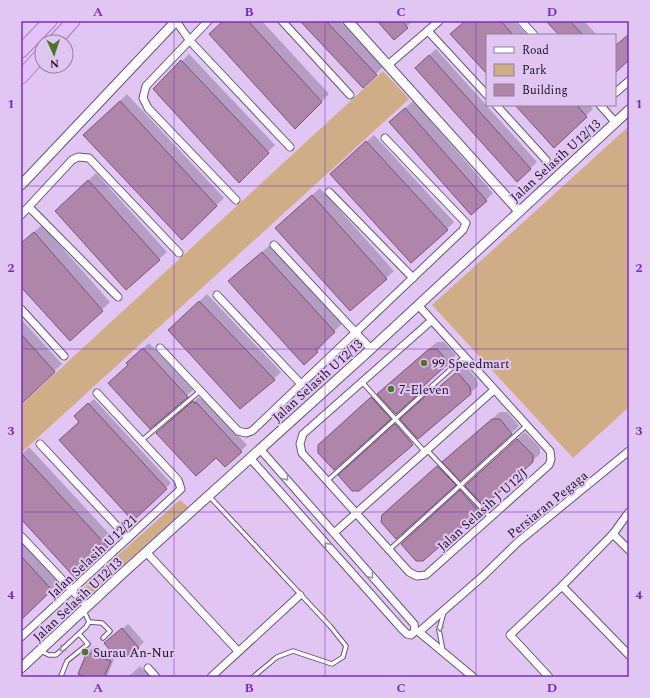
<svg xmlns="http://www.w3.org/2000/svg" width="650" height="698" font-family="Spectral,serif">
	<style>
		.green { fill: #cfae87 }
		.shadow { fill: #0003 }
		.building { fill: #af86a9; stroke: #7a5475 }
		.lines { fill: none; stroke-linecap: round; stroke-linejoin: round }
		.service-casing { stroke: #6b537b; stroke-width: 5.5 }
		.minor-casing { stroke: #6b537b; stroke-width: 9 }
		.tertiary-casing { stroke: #6b537b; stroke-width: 11 }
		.motorway-casing { stroke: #9f84b1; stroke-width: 15 }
		.service { stroke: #fff; stroke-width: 3.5 }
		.minor { stroke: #fff; stroke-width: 7 }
		.tertiary { stroke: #fff; stroke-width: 9 }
		.motorway { stroke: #e4c0fc; stroke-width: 13 }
		.oneway { stroke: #9a959d }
		.grid { fill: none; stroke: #7b2cbf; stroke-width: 1; stroke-opacity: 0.55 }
		.poi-dot { fill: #4f732b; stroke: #e1c6f4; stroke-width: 1.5 }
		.labels { text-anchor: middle; stroke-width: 4; stroke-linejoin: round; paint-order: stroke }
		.street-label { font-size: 13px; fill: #1e1425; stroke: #e1c6f4 }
		.poi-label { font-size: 13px; fill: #1e1425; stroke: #e1c6f4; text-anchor: start }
		.neatline { fill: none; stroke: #7b2cbf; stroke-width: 1.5 }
		.grid-label { font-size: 13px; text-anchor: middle; font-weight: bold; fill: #7b2cbf }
	</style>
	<rect width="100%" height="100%" fill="#e1c6f4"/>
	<g class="green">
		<path d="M383,71L409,99L21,453V405Z"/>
		<path d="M629,126V407L573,458L432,305Z"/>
		<path d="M180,500L188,507L93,592L86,595L83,592L88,582Z"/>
	</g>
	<g class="shadow">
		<path d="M223,21H262L329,94L295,127Z"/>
		<path d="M301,21H340L383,67L376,74Z"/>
		<path d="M378,21H413L394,39Z"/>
		<path d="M466,21H514L527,35H487V74Z"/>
		<path d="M552,21H584L597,35H560Z"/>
		<path d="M436,49L537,162L517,181L423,61Z"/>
		<path d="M189,54L275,145L239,181L154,89Z"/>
		<path d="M127,94L224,198L182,239L92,128Z"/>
		<path d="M413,101L493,193L486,200L390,122Z"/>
		<path d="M516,105H590L593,109L554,146Z"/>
		<path d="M374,135L454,222L447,229L338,167Z"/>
		<path d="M96,173L167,252L126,289L64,204Z"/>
		<path d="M320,188L394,271L386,278L284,221Z"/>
		<path d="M42,225L110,302L70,340L21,285V243Z"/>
		<path d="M270,245L342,324L322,342L324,344L317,351L229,281Z"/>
		<path d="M207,294L281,372L274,379L177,323Z"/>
		<path d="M21,319L62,364L22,401L21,400Z"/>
		<path d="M437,342H444L456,355L429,379L430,381L423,388L390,418L326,438Z"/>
		<path d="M149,343L193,390L150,428L129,365L132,358Z"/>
		<path d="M465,365L477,380L478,386L359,490L347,468L436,387L437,389Z"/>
		<path d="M199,397L201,399L203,398L247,445L225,466L216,456L162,427Z"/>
		<path d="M94,399L171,483L133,520L80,422V411Z"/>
		<path d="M500,412H507L519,426L455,485L390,508Z"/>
		<path d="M525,432L540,448V454L423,560L409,536Z"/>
		<path d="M29,447L114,539L76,577L21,518V455Z"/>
		<path d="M21,541L59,582L21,618Z"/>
		<path d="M128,624L144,642L138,648L122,649L110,640Z"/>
		<path d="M93,647L115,656L107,677H79L82,674L88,653Z"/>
		<path d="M140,666L150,677H128Z"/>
	</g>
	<g class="building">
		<path d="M223,21H248L322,102L295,129L209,34Z"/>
		<path d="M300,21H326L377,75L363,88Z"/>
		<path d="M377,21H402L408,28L394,40Z"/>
		<path d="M465,21H501L513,35H487V74L450,34Z"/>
		<path d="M546,21H570L583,35H559Z"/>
		<path d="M629,34V60L615,73V46Z"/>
		<path d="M429,55L531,169L517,182L415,68Z"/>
		<path d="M181,60L269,153L239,183L153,89Z"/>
		<path d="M120,101L217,206L182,240L83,135Z"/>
		<path d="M515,105H577L587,117L554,148Z"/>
		<path d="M405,108L487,201L471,215L389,122Z"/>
		<path d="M366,141L448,230L411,263L330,174Z"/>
		<path d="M88,180L160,260L126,290L55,211Z"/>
		<path d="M312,195L387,279L350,311L275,228Z"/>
		<path d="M34,232L103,311L70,341L21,287V243Z"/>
		<path d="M262,252L335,332L316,350L318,352L304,365L228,281Z"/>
		<path d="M199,301L275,380L240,409L168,330Z"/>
		<path d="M21,334L55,372L21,404Z"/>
		<path d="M143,348L188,397L150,429L108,383L128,365L126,363Z"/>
		<path d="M429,349H437L449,363L422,387L424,389L396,414L377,394Z"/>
		<path d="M457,372L470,387L471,394L418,439L400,419L428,394L429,395Z"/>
		<path d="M371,397L391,419L334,470L318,453V445Z"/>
		<path d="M193,401L195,404L196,402L242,452L225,467L216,458L196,476L156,433Z"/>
		<path d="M88,403L167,489L133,521L59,440L79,422L74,416Z"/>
		<path d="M492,419H500L512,434L460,481L442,462Z"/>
		<path d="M395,424L413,445L359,491H352L338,475Z"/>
		<path d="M517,439L533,455V462L484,506L465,486Z"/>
		<path d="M21,453L108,547L76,579L21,519Z"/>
		<path d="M437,466L456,485L396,539L381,522L382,515Z"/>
		<path d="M460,490L479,512L423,561H416L401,544Z"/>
		<path d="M21,556L52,590L21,620Z"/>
		<path d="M122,628L139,648L128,657L122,650L115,656L104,643Z"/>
		<path d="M87,652L111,661L104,677H86L78,674Z"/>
	</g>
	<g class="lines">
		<defs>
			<g id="service">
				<path d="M362,382L425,452"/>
				<path d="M141,441L200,391"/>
				<path d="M427,450L490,517"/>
				<path d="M327,481L464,357"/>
				<path d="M209,496L330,626L346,646L343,657L332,664L293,651L277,657L253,677"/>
				<path d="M389,550L527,425"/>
				<path d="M89,622L102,623L110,631L103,638"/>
				<path d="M41,651L49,655H56L86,627L89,622L84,611"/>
				<path d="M443,651L439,630L444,612"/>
				<path d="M61,676L67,661L88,644L79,634"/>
			</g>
			<g id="minor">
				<path d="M176,21L190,41L290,147"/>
				<path d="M208,21L146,86L143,98L148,108L236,200"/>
				<path d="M282,21L350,95"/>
				<path d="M521,21L534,35"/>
				<path d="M428,31L487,95"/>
				<path d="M388,65L439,21"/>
				<path d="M615,93L629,81"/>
				<path d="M496,105L546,160"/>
				<path d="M600,105L616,123"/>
				<path d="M329,192L413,278"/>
				<path d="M29,207L118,297"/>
				<path d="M21,215L72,160L78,157L89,158L179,253"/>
				<path d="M274,245L371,349"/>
				<path d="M217,295L301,384"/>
				<path d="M418,305L550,451L551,459L549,465L426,575L417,576L409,572L302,453L300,444L303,434L431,321"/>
				<path d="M21,309L64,356"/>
				<path d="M160,348L238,431L246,433L252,431L463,230L466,223L385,138"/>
				<path d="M40,444L128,538"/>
				<path d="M250,458L401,628L407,634L411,635L415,631L414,624L260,449"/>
				<path d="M334,533L494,390"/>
				<path d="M613,534L629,550"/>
				<path d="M21,536L87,606"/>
				<path d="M146,552L238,651"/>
				<path d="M562,586L629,655"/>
				<path d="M21,637L181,489L178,480L97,393"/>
				<path d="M148,668L156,677"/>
				<path d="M211,677L300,595"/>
				<path d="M473,677L419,632L482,577L518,542L629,451"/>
				<path d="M549,677L510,635L562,586L613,534L629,512"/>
			</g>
			<g id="tertiary">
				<path d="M348,21L519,211"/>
				<path d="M21,185L176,21"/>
				<path d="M21,668L122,574L371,349L629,110"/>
			</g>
			<g id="motorway">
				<path d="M54,42L73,21"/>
				<path d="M21,51L50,21"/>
				<path d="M21,77L42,54"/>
			</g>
		</defs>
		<use href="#service" class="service-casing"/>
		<use href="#minor" class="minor-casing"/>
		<use href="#tertiary" class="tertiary-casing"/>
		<use href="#motorway" class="motorway-casing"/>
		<use href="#service" class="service"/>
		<use href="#minor" class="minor"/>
		<use href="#tertiary" class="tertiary"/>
		<use href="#motorway" class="motorway"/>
	</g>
	<defs><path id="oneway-chevron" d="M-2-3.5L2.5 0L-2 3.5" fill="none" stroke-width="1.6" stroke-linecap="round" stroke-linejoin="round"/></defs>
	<g class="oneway">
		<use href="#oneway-chevron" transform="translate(286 478) rotate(49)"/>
		<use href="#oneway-chevron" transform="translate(327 545) rotate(-131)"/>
		<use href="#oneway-chevron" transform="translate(371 576) rotate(49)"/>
		<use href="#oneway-chevron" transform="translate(440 629) rotate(91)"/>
		<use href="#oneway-chevron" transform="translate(62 649) rotate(138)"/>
	</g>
	<path class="grid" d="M174,21V677M325,21V677M476,21V677M21,186H629M21,349H629M21,512H629"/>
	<g class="poi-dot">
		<circle cx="424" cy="363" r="4"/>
		<circle cx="391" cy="389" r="4"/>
		<circle cx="85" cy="652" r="4"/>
	</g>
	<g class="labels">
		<g class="street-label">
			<text transform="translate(555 160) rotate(-42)" y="5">Jalan Selasih U12/13</text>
			<text transform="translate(317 380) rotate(-42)" y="5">Jalan Selasih U12/13</text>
			<text transform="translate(547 504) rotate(-39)" y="5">Persiaran Pegaga</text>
			<text transform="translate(482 509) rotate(-42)" y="5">Jalan Selasih J U12/J</text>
			<text transform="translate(92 556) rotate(-43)" y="5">Jalan Selasih U12/21</text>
			<text transform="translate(77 599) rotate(-43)" y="5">Jalan Selasih U12/13</text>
		</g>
		<g class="poi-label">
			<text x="432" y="368">99 Speedmart</text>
			<text x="399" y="394">7-Eleven</text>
			<text x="93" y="657">Surau An-Nur</text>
		</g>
	</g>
	<rect width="650" height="698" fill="none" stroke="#e1c6f4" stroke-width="44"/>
	<rect x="486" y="34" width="130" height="72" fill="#e1c6f4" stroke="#937fa1"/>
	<rect x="494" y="47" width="20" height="6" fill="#ffffff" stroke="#937fa1"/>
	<text x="522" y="54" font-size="12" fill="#1e1425">Road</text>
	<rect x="494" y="64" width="20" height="12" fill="#cfae87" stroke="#937fa1"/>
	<text x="522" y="74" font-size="12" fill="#1e1425">Park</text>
	<rect x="494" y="84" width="20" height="12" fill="#af86a9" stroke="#937fa1"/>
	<text x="522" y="94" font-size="12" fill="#1e1425">Building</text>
	<g transform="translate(54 54) rotate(177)"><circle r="19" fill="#e1c6f4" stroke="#937fa1"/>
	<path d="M0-3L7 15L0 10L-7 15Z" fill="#4f732b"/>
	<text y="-6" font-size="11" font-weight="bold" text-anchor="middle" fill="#1e1425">N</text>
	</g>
	<rect x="22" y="22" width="606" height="654" class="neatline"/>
	<g class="grid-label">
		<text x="98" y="16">A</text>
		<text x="249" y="16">B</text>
		<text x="401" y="16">C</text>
		<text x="552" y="16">D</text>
		<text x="11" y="108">1</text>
		<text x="639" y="108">1</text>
		<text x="11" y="272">2</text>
		<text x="639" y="272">2</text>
		<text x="11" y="435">3</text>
		<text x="639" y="435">3</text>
		<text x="11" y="599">4</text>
		<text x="639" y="599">4</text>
		<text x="98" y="692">A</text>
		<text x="249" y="692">B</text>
		<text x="401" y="692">C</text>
		<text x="552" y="692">D</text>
	</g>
</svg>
